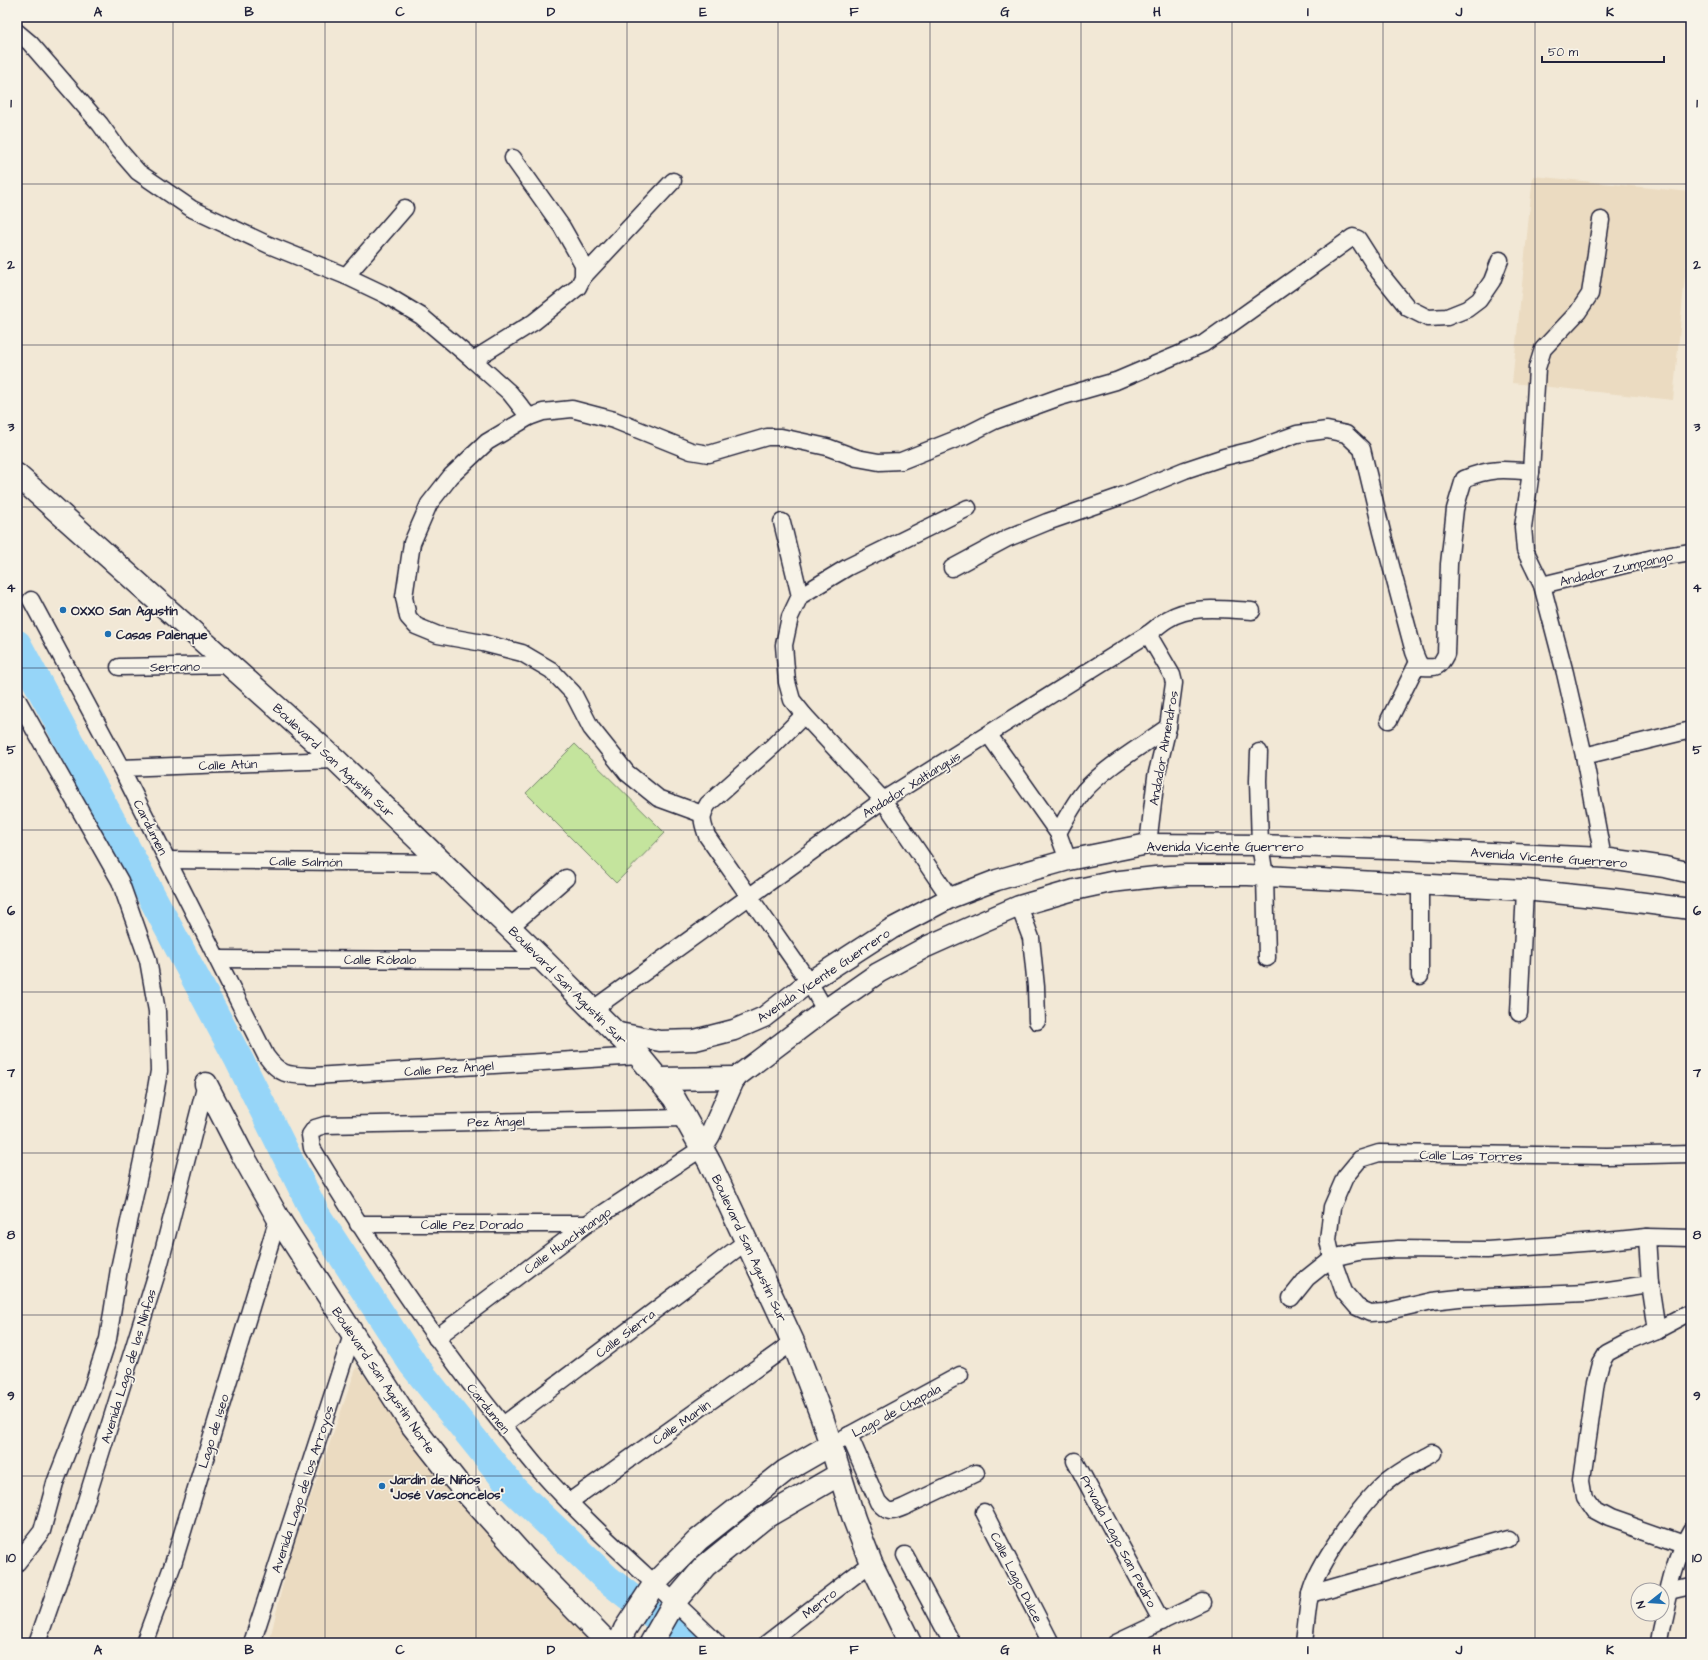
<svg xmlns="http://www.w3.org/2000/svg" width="1708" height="1660" font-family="'Architects Daughter',sans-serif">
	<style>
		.built { fill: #ebdbc1 }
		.green { fill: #c4e49d; stroke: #73836c }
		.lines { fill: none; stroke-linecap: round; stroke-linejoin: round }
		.river { stroke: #96d5f8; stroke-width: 29 }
		.minor-casing { stroke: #22223b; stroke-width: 19 }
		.tertiary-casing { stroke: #22223b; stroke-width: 23 }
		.secondary-casing { stroke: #22223b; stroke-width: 25 }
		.minor { stroke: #f7f3e8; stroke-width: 16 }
		.tertiary { stroke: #f7f3e8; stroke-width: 20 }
		.secondary { stroke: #f7f3e8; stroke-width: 22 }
		.grid { fill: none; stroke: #22223b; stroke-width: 1; stroke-opacity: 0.55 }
		.poi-dot { fill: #1f6fb2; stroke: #f7f3e8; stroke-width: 1.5 }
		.labels { text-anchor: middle; stroke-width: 3.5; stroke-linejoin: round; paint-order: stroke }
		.street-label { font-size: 13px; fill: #22223b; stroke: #f7f3e8 }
		.poi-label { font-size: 13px; font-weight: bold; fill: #22223b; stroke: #f7f3e8; text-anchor: start }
		.neatline { fill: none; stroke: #22223b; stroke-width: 1.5 }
		.grid-label { font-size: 13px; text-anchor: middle; font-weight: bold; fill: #22223b }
	</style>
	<rect width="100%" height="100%" fill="#f2e8d6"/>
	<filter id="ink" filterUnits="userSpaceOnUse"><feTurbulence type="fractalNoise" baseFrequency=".025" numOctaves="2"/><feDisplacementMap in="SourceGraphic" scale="8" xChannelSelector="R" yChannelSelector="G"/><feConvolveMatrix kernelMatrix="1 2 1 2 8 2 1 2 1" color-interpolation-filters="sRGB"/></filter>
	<g filter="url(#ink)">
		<g class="built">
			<path d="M1533,176L1691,192V215L1673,400L1512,383Z"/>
			<path d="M357,1366L423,1455L593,1639V1643H269L289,1558Z"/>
		</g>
		<path class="green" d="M575,744L665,833L616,883L526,793Z"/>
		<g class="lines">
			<path class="river" d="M17,644L239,1060L316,1215L413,1364L514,1490L606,1578L688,1643"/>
			<defs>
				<g id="minor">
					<path d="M17,32L30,43L100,124L118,149L138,172L192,209L269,245L346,276L386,295L421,316L473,360L510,393L529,417"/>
					<path d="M1601,220L1590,294L1578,312L1543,349L1537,368L1531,472L1523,527L1525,550L1542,585L1565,673L1584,756L1603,858"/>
					<path d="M346,276L405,208"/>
					<path d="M583,277L673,181"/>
					<path d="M473,360L534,322L578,287L583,277V264L562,227L513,158"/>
					<path d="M782,522L800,596"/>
					<path d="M952,568L1008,538L1047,522L1119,497L1185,470L1224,457L1253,450L1297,434L1327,430L1346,434L1362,449L1382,532L1414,652L1418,662L1422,667C1437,668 1439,668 1446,654L1449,564L1455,509L1464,479C1489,468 1505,469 1531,472"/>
					<path d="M1542,585L1653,558L1691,552"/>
					<path d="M31,600L121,768L266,1056C281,1077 290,1075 314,1076L639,1056"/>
					<path d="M119,667L231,665"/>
					<path d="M17,699L120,881L148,960L157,1011L159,1071L150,1123L119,1269L108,1339L92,1388L55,1483L42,1531L17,1563"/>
					<path d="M804,715L773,746L708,804C700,817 702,822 707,836L809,982L825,1010"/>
					<path d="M1389,720L1418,662"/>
					<path d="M989,735L1058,833L1068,860"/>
					<path d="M1259,752L1258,781L1260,845L1265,876L1267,958"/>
					<path d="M1584,756L1691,730"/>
					<path d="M121,768L336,760"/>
					<path d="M702,814L658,798L627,773L591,728L573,693L551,670L522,653L483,643L438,635L416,626L408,617L404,597L412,543L429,504L451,476L487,442L529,417L543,412L572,409L614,420L691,451L709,454L767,437H781L827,447L857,458L879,462L901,461L964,436L994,421L1060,397L1116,381L1203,344L1353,237L1358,239L1379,272L1408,308L1428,318L1447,317L1467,309L1479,300L1492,281L1500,260"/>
					<path d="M1058,833C1066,818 1074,803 1084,791C1105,767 1142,746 1168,727"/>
					<path d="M1148,844L1156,777L1168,727L1174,683L1172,675L1148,634"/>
					<path d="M168,860L443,863"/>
					<path d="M1420,884V976"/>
					<path d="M950,898L883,800L804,715L792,700L787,682L784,645L790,617L800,596L848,567L968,508"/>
					<path d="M1019,906L1031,938L1036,987L1037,1021"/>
					<path d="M510,927L566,878"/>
					<path d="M218,959L543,960"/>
					<path d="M592,1010L883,800L1148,634C1155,629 1161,623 1168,619C1193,604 1225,610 1252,611"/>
					<path d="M1519,1013L1525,890"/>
					<path d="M686,1118L325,1125L315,1128L310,1135L312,1148C369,1242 429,1333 498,1419C512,1436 526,1455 541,1472C595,1533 659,1585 717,1643"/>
					<path d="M358,1224H587"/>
					<path d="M1647,1237L1650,1284L1657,1330"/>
					<path d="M1650,1284L1587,1293L1459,1298L1432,1301L1384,1312L1370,1313L1357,1307L1344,1292L1332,1258L1328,1240L1332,1207L1345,1177L1360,1159L1379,1153L1607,1156L1691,1154"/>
					<path d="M1291,1298L1307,1278L1332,1258L1358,1252L1398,1249L1487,1250L1596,1242L1647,1237L1691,1238"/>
					<path d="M436,1338L587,1224L702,1148"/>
					<path d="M503,1425L747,1241"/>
					<path d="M849,1435L878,1502C888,1513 890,1513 904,1507L976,1473"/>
					<path d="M840,1440L960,1375"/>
					<path d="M1075,1461L1162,1622"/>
					<path d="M569,1502L793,1342"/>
					<path d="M984,1512L1051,1643"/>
					<path d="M1683,1544L1609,1518L1594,1510L1585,1497L1582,1479L1596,1382L1601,1363L1607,1353L1628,1342L1657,1330L1691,1312"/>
					<path d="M905,1555L952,1643"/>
					<path d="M1669,1591L1691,1586"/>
					<path d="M1310,1594L1508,1538"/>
					<path d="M37,1643L81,1517L160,1263L206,1084"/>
					<path d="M144,1643L173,1564L278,1218"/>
					<path d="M252,1643L352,1335"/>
					<path d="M767,1643L871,1563"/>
					<path d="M1116,1643L1203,1602"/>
					<path d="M1304,1643C1306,1627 1307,1610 1310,1595C1317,1564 1361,1505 1384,1484C1398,1471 1417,1462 1433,1453"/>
					<path d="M1658,1643C1659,1633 1662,1623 1664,1613C1670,1585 1676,1556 1691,1531"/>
				</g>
				<g id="tertiary">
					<path d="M614,1032L660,1041L695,1040L734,1030L764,1017L809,982L891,929L950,898L997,880L1068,860L1148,844L1260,845L1422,850L1603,858L1665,867L1691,873"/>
					<path d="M702,1148L710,1135L735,1078L825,1010L878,973L926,947L982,922L1019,906L1074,890L1111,882L1156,877L1186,875H1248L1525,890L1614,899L1691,909"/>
				</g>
				<g id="secondary">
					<path d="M17,475L336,760L543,960L639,1056L674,1098L710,1163L793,1342L822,1417L854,1519L871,1563L910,1643"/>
					<path d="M659,1079L735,1078"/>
					<path d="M206,1084L241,1152L278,1218L411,1424L456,1481L526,1559L608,1643"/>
					<path d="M619,1643L625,1629L655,1583L698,1540L785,1471L832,1444"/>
					<path d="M651,1643L675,1601L705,1566L764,1518L840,1474"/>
				</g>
			</defs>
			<use href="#minor" class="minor-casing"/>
			<use href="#tertiary" class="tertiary-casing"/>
			<use href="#secondary" class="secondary-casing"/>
			<use href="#minor" class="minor"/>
			<use href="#tertiary" class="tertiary"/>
			<use href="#secondary" class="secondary"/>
		</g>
	</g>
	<path class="grid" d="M173,17V1643M325,17V1643M476,17V1643M627,17V1643M778,17V1643M930,17V1643M1081,17V1643M1232,17V1643M1383,17V1643M1535,17V1643M17,184H1691M17,345H1691M17,507H1691M17,668H1691M17,830H1691M17,992H1691M17,1153H1691M17,1315H1691M17,1476H1691"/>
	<g class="poi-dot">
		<circle cx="63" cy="610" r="4"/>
		<circle cx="108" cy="634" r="4"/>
		<circle cx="382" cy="1486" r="4"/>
	</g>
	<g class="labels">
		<g class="street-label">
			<text transform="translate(1616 568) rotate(-13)" y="5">Andador Zumpango</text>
			<text transform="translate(175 666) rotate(-1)" y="5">Serrano</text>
			<text transform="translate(1163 748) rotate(-80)" y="5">Andador Almendros</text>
			<text transform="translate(334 760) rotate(43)" y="5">Boulevard San Agustín Sur</text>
			<text transform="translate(228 764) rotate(-2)" y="5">Calle Atún</text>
			<text transform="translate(911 784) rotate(-32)" y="5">Andador Xaltianguis</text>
			<text transform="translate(151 827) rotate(63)" y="5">Cardumen</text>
			<text x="1225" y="851">Avenida Vicente Guerrero</text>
			<text transform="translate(1549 857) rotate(4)" y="5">Avenida Vicente Guerrero</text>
			<text transform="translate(306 861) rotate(1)" y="5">Calle Salmón</text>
			<text x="380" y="964">Calle Róbalo</text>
			<text transform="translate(823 975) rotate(-34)" y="5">Avenida Vicente Guerrero</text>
			<text transform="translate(568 985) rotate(45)" y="5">Boulevard San Agustín Sur</text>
			<text transform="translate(449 1068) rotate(-4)" y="5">Calle Pez Ángel</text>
			<text transform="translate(496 1121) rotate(-1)" y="5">Pez Ángel</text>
			<text transform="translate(1471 1155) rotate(1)" y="5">Calle Las Torres</text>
			<text x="472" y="1229">Calle Pez Dorado</text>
			<text transform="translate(567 1240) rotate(-36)" y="5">Calle Huachinango</text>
			<text transform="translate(750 1248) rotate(65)" y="5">Boulevard San Agustín Sur</text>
			<text transform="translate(625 1333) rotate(-37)" y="5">Calle Sierra</text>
			<text transform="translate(128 1366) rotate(-73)" y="5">Avenida Lago de las Ninfas</text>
			<text transform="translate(384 1380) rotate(56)" y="5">Boulevard San Agustín Norte</text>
			<text transform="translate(489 1408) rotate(51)" y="5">Cardumen</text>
			<text transform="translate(896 1410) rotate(-28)" y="5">Lago de Chapala</text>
			<text transform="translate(681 1422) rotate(-35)" y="5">Calle Marlín</text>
			<text transform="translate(213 1431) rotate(-73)" y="5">Lago de Iseo</text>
			<text transform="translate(302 1489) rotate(-72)" y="5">Avenida Lago de los Arroyos</text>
			<text transform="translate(1119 1541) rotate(62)" y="5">Privada Lago San Pedro</text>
			<text transform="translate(1017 1577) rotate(63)" y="5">Calle Lago Dulce</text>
			<text transform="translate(819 1603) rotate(-38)" y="5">Merro</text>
		</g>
		<g class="poi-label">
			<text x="71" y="615">OXXO San Agustín</text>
			<text x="116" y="639">Casas Palenque</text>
			<text x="390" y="1484">Jardín de Niños<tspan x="390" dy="15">"José Vasconcelos"</tspan></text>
		</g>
	</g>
	<rect width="1708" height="1660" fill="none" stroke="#f7f3e8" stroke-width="44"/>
	<g transform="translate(1650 1602) rotate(253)"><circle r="19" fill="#f7f3e8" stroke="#a29fa3"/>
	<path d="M0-3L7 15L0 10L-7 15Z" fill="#1f6fb2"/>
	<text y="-6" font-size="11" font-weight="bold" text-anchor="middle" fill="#22223b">N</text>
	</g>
	<path d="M1542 56v6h122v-6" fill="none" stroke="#22223b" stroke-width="2"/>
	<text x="1548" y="56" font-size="12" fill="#22223b" stroke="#f7f3e8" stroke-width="3" paint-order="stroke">50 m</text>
	<rect x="22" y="22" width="1664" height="1616" class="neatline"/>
	<g class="grid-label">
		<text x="98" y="16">A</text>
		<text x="249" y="16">B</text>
		<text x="400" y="16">C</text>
		<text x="551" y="16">D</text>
		<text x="703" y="16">E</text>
		<text x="854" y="16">F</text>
		<text x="1005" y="16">G</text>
		<text x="1157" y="16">H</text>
		<text x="1308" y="16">I</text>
		<text x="1459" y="16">J</text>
		<text x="1610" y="16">K</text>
		<text x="11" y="107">1</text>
		<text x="1697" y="107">1</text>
		<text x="11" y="269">2</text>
		<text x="1697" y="269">2</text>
		<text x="11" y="431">3</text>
		<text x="1697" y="431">3</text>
		<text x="11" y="592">4</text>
		<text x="1697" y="592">4</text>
		<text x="11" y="754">5</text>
		<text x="1697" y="754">5</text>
		<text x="11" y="915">6</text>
		<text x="1697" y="915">6</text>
		<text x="11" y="1077">7</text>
		<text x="1697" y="1077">7</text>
		<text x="11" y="1239">8</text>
		<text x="1697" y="1239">8</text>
		<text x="11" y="1400">9</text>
		<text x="1697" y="1400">9</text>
		<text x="11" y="1562">10</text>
		<text x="1697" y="1562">10</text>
		<text x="98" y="1654">A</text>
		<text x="249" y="1654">B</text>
		<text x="400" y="1654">C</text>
		<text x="551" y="1654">D</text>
		<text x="703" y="1654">E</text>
		<text x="854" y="1654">F</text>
		<text x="1005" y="1654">G</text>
		<text x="1157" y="1654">H</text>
		<text x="1308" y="1654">I</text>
		<text x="1459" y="1654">J</text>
		<text x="1610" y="1654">K</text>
	</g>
</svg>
